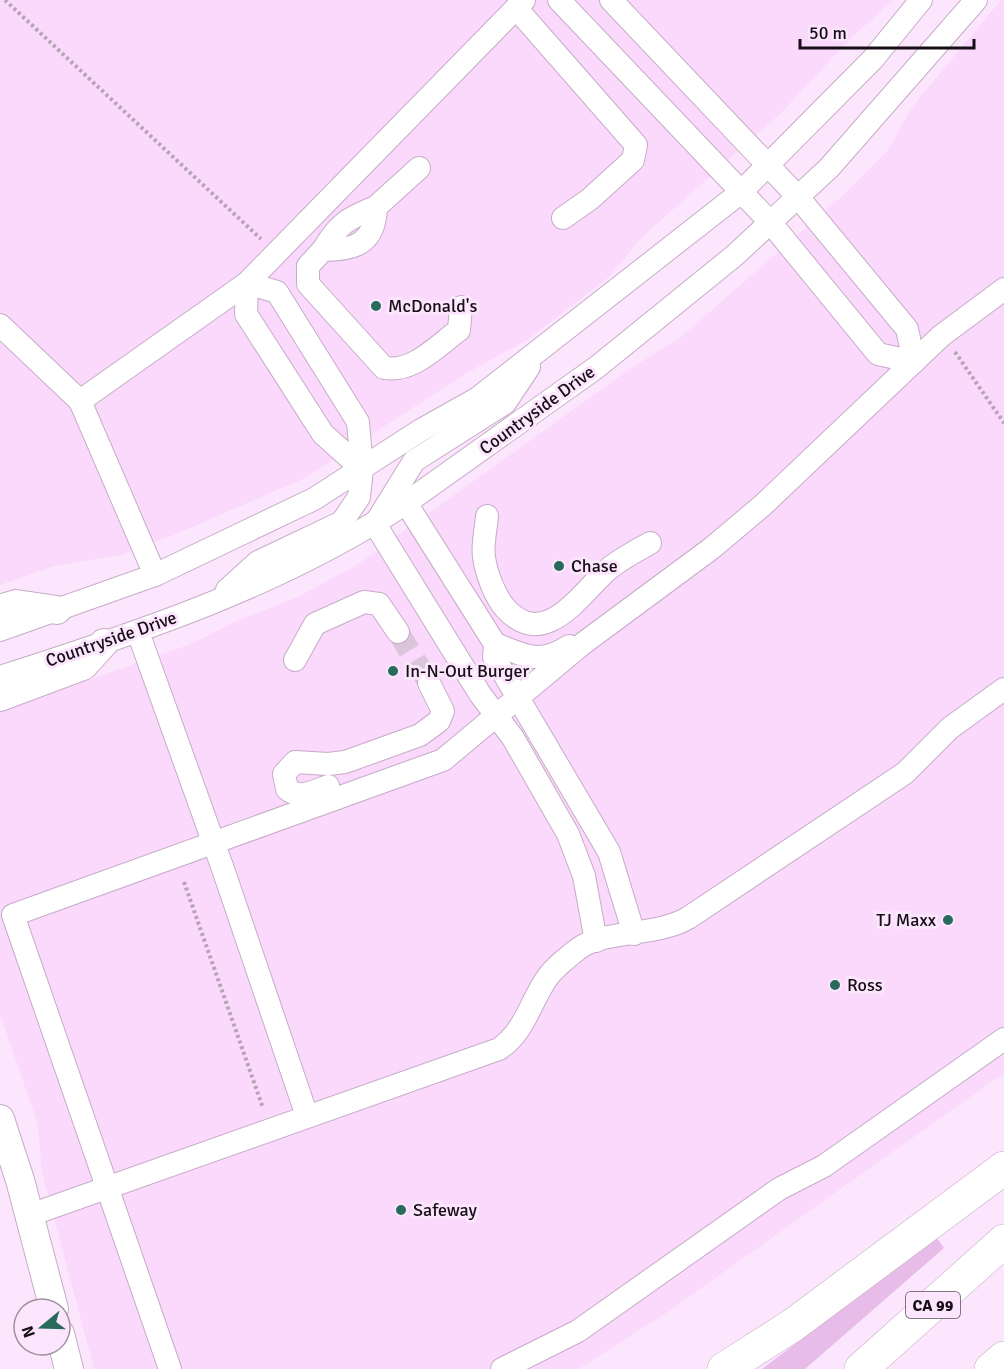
<svg xmlns="http://www.w3.org/2000/svg" width="1004" height="1369" font-family="Signika,sans-serif">
	<style>
		.built { fill: #fad9fc }
		.green { fill: #e7bce9 }
		.lines { fill: none; stroke-linecap: round; stroke-linejoin: round }
		.minor-tunnel { stroke: #dac5da; stroke-width: 22; stroke-dasharray: 22 11; stroke-linecap: butt }
		.minor-casing { stroke: #c6acc7; stroke-width: 24 }
		.major-casing { stroke: #c6acc7; stroke-width: 30 }
		.highway-casing { stroke: #c6acc7; stroke-width: 34 }
		.path { stroke: #b6a4b6; stroke-width: 4; stroke-dasharray: 3 3; stroke-linecap: butt }
		.minor { stroke: #fff; stroke-width: 22 }
		.major { stroke: #fff; stroke-width: 28 }
		.highway { stroke: #fff; stroke-width: 33 }
		.poi-dot { fill: #286a5b; stroke: #fce6fd; stroke-width: 2 }
		.labels { text-anchor: middle; stroke-width: 6; stroke-linejoin: round; paint-order: stroke }
		.shield { fill: #fce6fd; stroke: #5b4e5b; stroke-width: 1.5 }
		.shield-label { font-size: 16px; font-weight: bold; fill: #160d16 }
		.poi-label { font-size: 18px; fill: #160d16; stroke: #fce6fd; text-anchor: start }
		.street-label { font-size: 18px; fill: #160d16; stroke: #fce6fd }
	</style>
	<rect width="100%" height="100%" fill="#fce6fd"/>
	<g class="built">
		<path d="M0,0H893L849,40L782,112L640,239L609,277L527,340L465,374L303,479L169,537L120,555L54,566L0,585Z"/>
		<path d="M1001,0H1004V1073L666,1313L579,1369H94L42,1172L37,1122L0,1014V711L191,644L236,621L298,597L355,566L630,369L681,337L842,196L887,151L913,106Z"/>
	</g>
	<path class="green" d="M936,1237L944,1248L805,1369H762Z"/>
	<g class="lines">
		<path class="minor-tunnel" d="M398,632L429,683"/>
		<defs>
			<g id="minor">
				<path d="M559,0L770,222L878,354L914,362L907,329L798,197L611,0"/>
				<path d="M516,8L636,145L633,160L590,199L563,218"/>
				<path d="M419,168L376,207C375,243 356,250 323,250L308,266V284L384,368C413,373 437,346 459,330L461,307"/>
				<path d="M323,250C338,224 348,218 376,207"/>
				<path d="M0,325L80,401"/>
				<path d="M529,367L505,403L414,461L375,524L480,694L513,738L568,834L584,876L596,941"/>
				<path d="M406,503L495,644L494,657L609,852L634,934"/>
				<path d="M487,516C486,529 482,545 484,557C486,573 495,596 505,608C543,650 577,599 604,573C616,561 635,552 650,543"/>
				<path d="M155,575L80,401L247,283L524,0"/>
				<path d="M227,590L258,562L342,522L359,497L362,469L358,422L277,292L247,283L246,314L323,434L362,469"/>
				<path d="M0,630L155,575L314,499L421,430L478,398L740,193L873,59L921,0"/>
				<path d="M138,632L223,869L307,1116"/>
				<path d="M495,644C525,655 538,666 569,646"/>
				<path d="M295,660L315,624L364,602L379,604L398,632"/>
				<path d="M0,677C141,632 282,585 406,503L597,367L734,256L829,168L976,0"/>
				<path d="M328,786C314,791 300,800 287,789L284,774L295,762L328,764L345,762L420,735L439,721L443,711L429,683"/>
				<path d="M30,1215L499,1049C524,1032 529,1006 545,981C552,969 567,958 578,949C605,929 655,937 688,918L905,773L950,728L1004,689"/>
				<path d="M170,1369L13,915L443,760L581,645L712,548L763,505L941,336L1004,289"/>
				<path d="M502,1369L578,1331L779,1189L824,1166L1004,1039"/>
			</g>
			<g id="major">
				<path d="M0,609L16,604L57,610"/>
				<path d="M0,697L83,666L104,643"/>
				<path d="M0,1119L20,1180L54,1309"/>
				<path d="M60,1334L69,1369"/>
			</g>
			<g id="highway">
				<path d="M724,1369L793,1325L1004,1168"/>
				<path d="M861,1369L1004,1241"/>
				<path d="M991,1369L1004,1358"/>
			</g>
		</defs>
		<use href="#minor" class="minor-casing"/>
		<use href="#major" class="major-casing"/>
		<use href="#highway" class="highway-casing"/>
		<g class="path">
			<path d="M5,0L261,239"/>
			<path d="M955,352L1004,423"/>
			<path d="M184,882L263,1108"/>
		</g>
		<use href="#minor" class="minor"/>
		<use href="#major" class="major"/>
		<use href="#highway" class="highway"/>
	</g>
	<g class="poi-dot">
		<circle cx="376" cy="306" r="6"/>
		<circle cx="559" cy="566" r="6"/>
		<circle cx="393" cy="671" r="6"/>
		<circle cx="948" cy="920" r="6"/>
		<circle cx="835" cy="985" r="6"/>
		<circle cx="401" cy="1210" r="6"/>
	</g>
	<g class="labels">
		<rect class="shield" x="906" y="1292" width="54" height="26" rx="4.5"/>
		<g class="shield-label">
			<text x="933" y="1311">CA 99</text>
		</g>
		<g class="poi-label">
			<text x="388" y="312">McDonald's</text>
			<text x="571" y="572">Chase</text>
			<text x="405" y="677">In-N-Out Burger</text>
			<text x="936" y="926" text-anchor="end">TJ Maxx</text>
			<text x="847" y="991">Ross</text>
			<text x="413" y="1216">Safeway</text>
		</g>
		<g class="street-label">
			<text transform="translate(537 410) rotate(-36)" y="6">Countryside Drive</text>
			<text transform="translate(111 639) rotate(-19)" y="6">Countryside Drive</text>
		</g>
	</g>
	<g transform="translate(42 1327) rotate(251)"><circle r="28" fill="#fce6fd" stroke="#a08fa1" stroke-width="1.5"/>
	<path d="M0-4.5L10 22L0 15L-10 22Z" fill="#286a5b"/>
	<text y="-9" font-size="16" font-weight="bold" text-anchor="middle" fill="#160d16">N</text>
	</g>
	<path d="M800 39v9h174v-9" fill="none" stroke="#160d16" stroke-width="3"/>
	<text x="809" y="39" font-size="18" fill="#160d16" stroke="#fce6fd" stroke-width="4.5" paint-order="stroke">50 m</text>
</svg>
